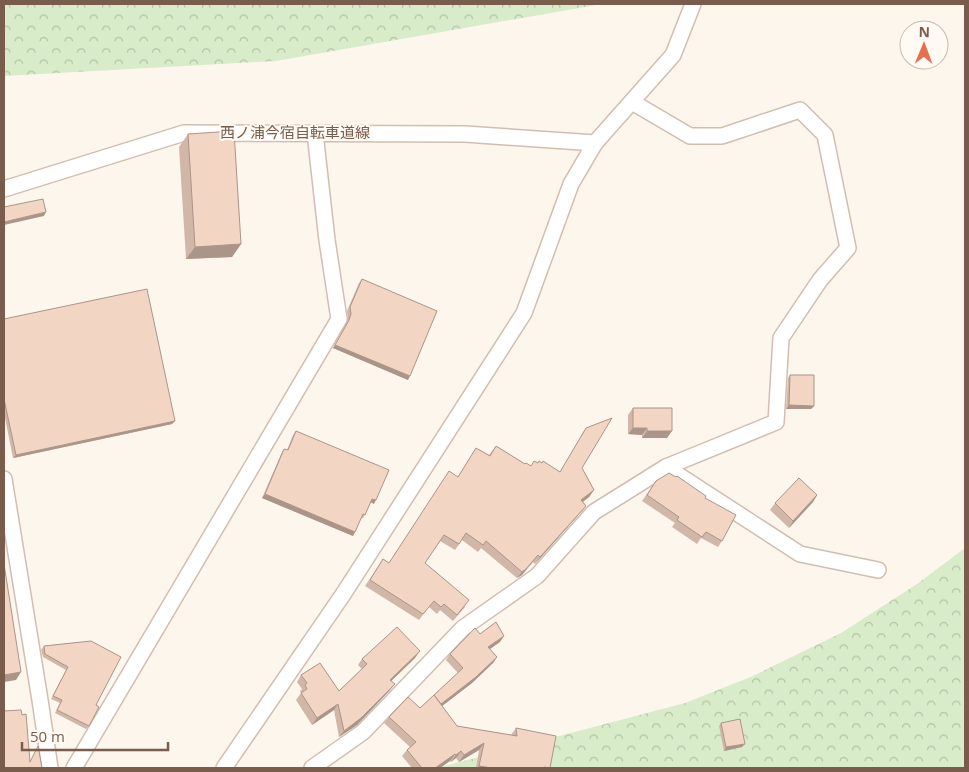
<svg xmlns="http://www.w3.org/2000/svg" width="969" height="772" font-family="'Open Sans','Noto Sans JP',sans-serif">
	<style>
		.forest { fill: url(#forest-crowns) }
		.lines { fill: none; stroke-linecap: round; stroke-linejoin: round }
		.street-casing { stroke: #d1beb0; stroke-width: 18 }
		.street { stroke: #fff; stroke-width: 15 }
		.wall { fill: #d1b7a8 }
		.shaded-wall { fill: #aa9588 }
		.building { fill: #f3d5c3; stroke: #aa9588 }
		.labels { text-anchor: middle; stroke-width: 4; stroke-linejoin: round; paint-order: stroke }
		.street-label { font-size: 15px; fill: #7a5c4d; stroke: #fffaf3 }
	</style>
	<defs>
		<pattern id="forest-crowns" width="20" height="18" patternUnits="userSpaceOnUse" patternTransform="scale(1.25)"><rect width="20" height="18" fill="#d8ecc9"/><path d="M2 6a3 3 0 1 1 6 0M12 15a3 3 0 1 1 6 0" fill="none" stroke="#b4c2a5"/></pattern>
	</defs>
	<rect width="100%" height="100%" fill="#fdf6ec"/>
	<g class="forest">
		<path d="M4,4H602L276,61L4,76Z"/>
		<path d="M965,548V768H437L685,703L753,676L841,633L917,584Z"/>
	</g>
	<g class="lines">
		<defs>
			<g id="street">
				<path d="M4,189L184,133L465,134L595,143"/>
				<path d="M666,467L800,554L878,570"/>
				<path d="M4,479L40,700L50,768"/>
				<path d="M74,768L339,319L327,240L315,133"/>
				<path d="M224,768L344,593L524,313L571,184L595,143L673,55L693,4"/>
				<path d="M312,768L363,732L463,628L537,576L594,512L666,467L776,422L781,338L820,280L848,248L825,135L800,110L722,136H690L632,102"/>
			</g>
		</defs>
		<use href="#street" class="street-casing"/>
		<use href="#street" class="street"/>
	</g>
	<g class="wall">
		<path d="M188,134L241,244L232,257L186,259L179,147Z"/>
		<path d="M362,279L408,380L333,348L347,324L348,318L347,311L359,283Z"/>
		<path d="M4,319L175,421L172,424L13,458L4,413Z"/>
		<path d="M790,375L814,406L811,409H786L788,378Z"/>
		<path d="M633,408L667,438H642V435L628,434V415Z"/>
		<path d="M586,428L582,468L594,490L589,497L583,502L586,506L581,512L535,564L533,562L522,575L517,578L481,548L478,552L462,540L455,550L440,541L425,563L465,607L453,621L440,610L437,614L429,607L419,620L365,586L383,559L389,563L458,477L476,448L489,455L496,446L525,464L531,466L538,463L560,472Z"/>
		<path d="M296,431L374,504L371,502L363,518H361L355,532L353,536L262,498L282,452L284,449L287,450L293,435Z"/>
		<path d="M656,481L705,498L722,541L718,547L701,538L697,544L672,527L675,523L642,501Z"/>
		<path d="M817,495L813,502L789,528L770,510L775,503Z"/>
		<path d="M480,634L500,642L490,649L497,657L493,663L472,683L442,706L457,726L511,735L516,728L550,768H476L479,750L459,762L456,758L451,762L450,761L440,768H412L402,756L407,750L410,747L384,723L389,717L420,708L458,673L446,660L450,654Z"/>
		<path d="M91,641L96,705L89,726L86,729L55,713L60,703L51,699L66,670L43,657L41,650L44,646Z"/>
		<path d="M415,658L391,681L390,690L357,725L339,737L334,710L312,725L296,700L301,693L300,691L302,689L297,682L301,675L339,691L362,669L358,665L362,659Z"/>
		<path d="M721,723L742,747L724,751L719,726Z"/>
	</g>
	<g class="shaded-wall">
		<path d="M46,212L44,216L4,225V222Z"/>
		<path d="M241,244L232,257L186,259L195,247Z"/>
		<path d="M335,345L410,376L408,380L333,348Z"/>
		<path d="M789,405L814,406L811,409H786Z"/>
		<path d="M175,421L172,424L13,458L16,455Z"/>
		<path d="M633,428H647L642,435L628,434Z"/>
		<path d="M647,431H672L667,438H642Z"/>
		<path d="M594,490L589,497L577,506L581,500Z"/>
		<path d="M265,494L355,532L353,536L262,498Z"/>
		<path d="M817,495L813,502L789,528L793,521Z"/>
		<path d="M372,499L376,500L374,504L370,502Z"/>
		<path d="M586,506L581,512L535,564L540,557Z"/>
		<path d="M538,555L522,575L517,578L522,572Z"/>
		<path d="M504,636L500,642L484,653L488,647Z"/>
		<path d="M420,651L415,658L386,686L390,680Z"/>
		<path d="M497,657L493,663L472,683L437,710L441,704Z"/>
		<path d="M21,672L16,680L4,682V675Z"/>
		<path d="M395,684L390,690L357,725L339,737L344,731Z"/>
		<path d="M338,704L334,710L312,725L317,718Z"/>
		<path d="M484,743L479,750L459,762L464,755Z"/>
		<path d="M745,744L742,747L724,751L726,747Z"/>
		<path d="M461,751L456,758L451,762L456,755Z"/>
		<path d="M455,754L450,761L440,768H435Z"/>
		<path d="M479,766L492,768H478Z"/>
	</g>
	<g class="building">
		<path d="M234,131L241,244L195,247L188,134Z"/>
		<path d="M43,199L46,212L4,222V207Z"/>
		<path d="M362,279L437,311L410,376L335,345L349,320L351,314L350,307Z"/>
		<path d="M147,289L175,421L16,455L4,399V319Z"/>
		<path d="M790,375H814V406L789,405Z"/>
		<path d="M633,408H672V431H647V428H633Z"/>
		<path d="M612,418L582,468L594,490L581,500L586,506L540,557L538,555L526,569L522,572L486,541L483,545L466,533L459,544L444,535L425,563L469,600L457,615L444,604L441,607L434,601L423,614L370,580L383,559L389,563L449,471L458,477L476,448L490,456L496,446L525,464L526,463L531,466L534,461L538,463L539,461L542,463L543,461L560,472L586,428Z"/>
		<path d="M296,431L389,470L376,500L372,499L365,515L363,514L355,532L265,494L284,449L288,450Z"/>
		<path d="M669,473L676,477L677,476L706,496L705,498L736,515L722,541L706,532L702,537L677,520L679,517L647,495L656,481Z"/>
		<path d="M799,478L817,495L793,521L775,503Z"/>
		<path d="M4,564L21,672L4,675Z"/>
		<path d="M496,622L504,636L488,647L497,657L476,677L441,704L434,695L463,668L450,654L475,628L480,634Z"/>
		<path d="M397,627L420,651L390,680L395,684L361,718L344,731L338,704L317,718L301,693L307,689L305,685L307,683L301,675L320,663L339,691L367,664L362,659Z"/>
		<path d="M91,641L121,657L96,705L99,707L89,726L57,710L62,700L53,696L68,667L45,654L44,646Z"/>
		<path d="M434,695L457,726L517,736L516,728L556,736L550,768L544,767V768H492L479,766L484,743L464,755L461,751L456,755L455,754L435,768H422L407,750L416,742L389,717L408,697L420,708Z"/>
		<path d="M21,710L22,715L26,714L30,762L38,746L42,768H4V711Z"/>
		<path d="M740,719L745,744L726,747L721,723Z"/>
	</g>
	<g class="labels">
		<g class="street-label">
			<text x="295" y="138">西ノ浦今宿自転車道線</text>
		</g>
	</g>
	<rect width="969" height="772" fill="none" stroke="#7a5c4d" stroke-width="10"/>
	<g transform="translate(924 45) rotate(1)"><circle r="24" fill="#fffaf3" stroke="#cabbb1"/>
	<path d="M0-4L9 19L0 12L-9 19Z" fill="#e76f51"/>
	<text y="-8" font-size="14" font-weight="bold" text-anchor="middle" fill="#7a5c4d">N</text>
	</g>
	<path d="M22 742v8h146v-8" fill="none" stroke="#7a5c4d" stroke-width="2.5"/>
	<text x="30" y="742" font-size="15" fill="#7a5c4d" stroke="#fffaf3" stroke-width="4" paint-order="stroke">50 m</text>
</svg>
